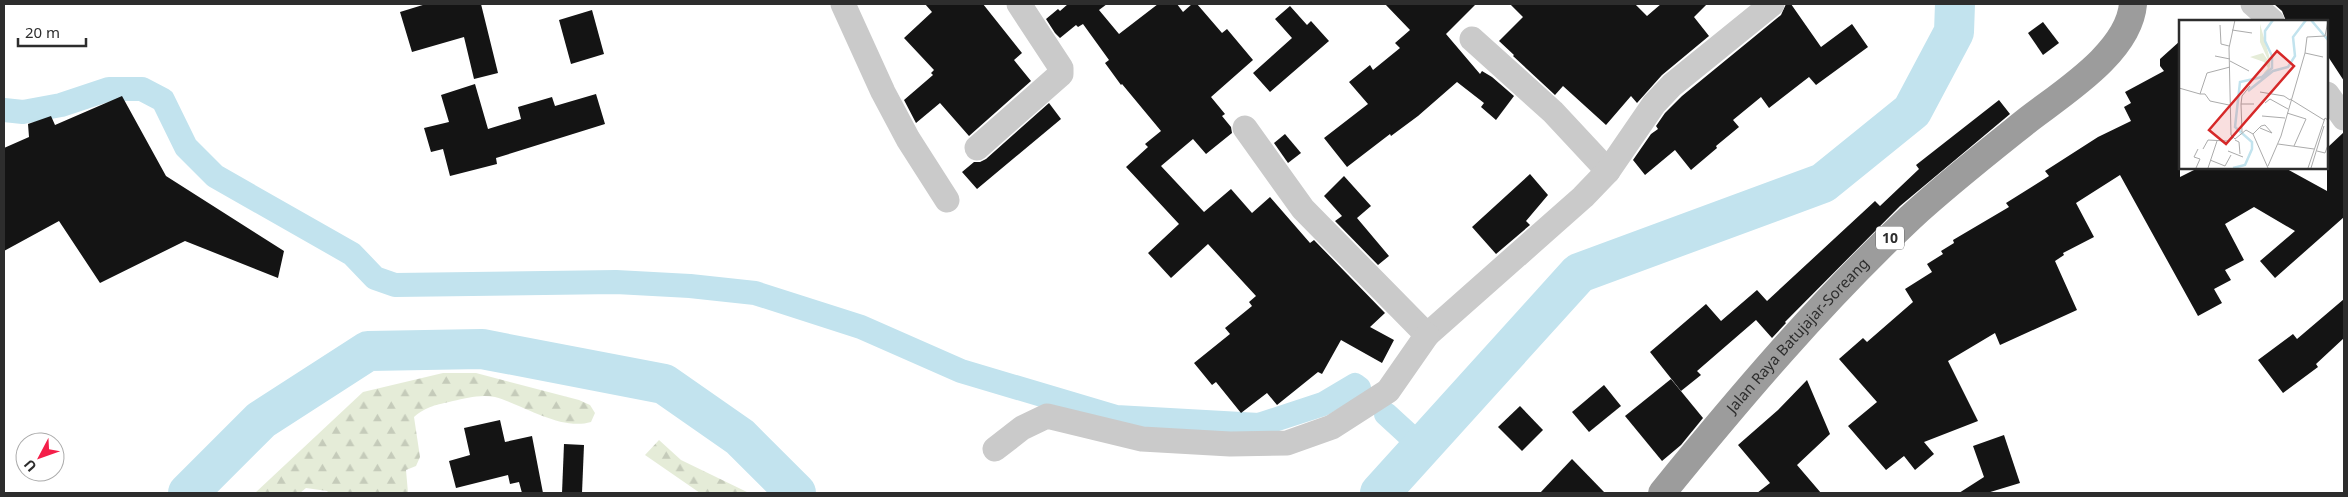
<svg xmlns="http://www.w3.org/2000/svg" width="2348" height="497" font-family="'Noto Sans',sans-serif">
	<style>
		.forest { fill: url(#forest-firs) }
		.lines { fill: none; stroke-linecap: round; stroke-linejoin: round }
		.canal { stroke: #c2e3ee; stroke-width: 24 }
		.river { stroke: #c2e3ee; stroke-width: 40 }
		.building { fill: #141414 }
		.minor { stroke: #cacaca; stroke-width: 25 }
		.trunk { stroke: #9c9c9c; stroke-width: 28 }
		.labels { text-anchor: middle; stroke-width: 5; stroke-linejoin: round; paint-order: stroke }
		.shield { fill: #fff; stroke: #6c6c6c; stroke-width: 1 }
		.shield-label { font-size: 14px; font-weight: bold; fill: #2d2d2d }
		.street-label { font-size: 15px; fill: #2d2d2d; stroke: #fff }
		.inset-river { fill: none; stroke: #c2e3ee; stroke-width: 2.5 }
		.inset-road { fill: none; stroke: #ababab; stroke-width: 1 }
		.view { fill: #d62828; fill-opacity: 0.15; stroke: #d62828; stroke-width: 2.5 }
		.inset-edge { fill: none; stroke: #2d2d2d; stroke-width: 2.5 }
	</style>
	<defs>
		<pattern id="forest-firs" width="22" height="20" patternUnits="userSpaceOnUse" patternTransform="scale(1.25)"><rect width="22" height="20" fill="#e5ecd8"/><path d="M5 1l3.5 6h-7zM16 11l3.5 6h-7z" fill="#c5cbba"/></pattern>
	</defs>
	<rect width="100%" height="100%" fill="#fff"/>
	<g class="forest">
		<path d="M443,373H476L579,400L590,405L595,413L591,422C561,431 524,405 495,397C481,394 466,398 453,401C436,405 427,406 414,417L420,457L416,466L406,470L408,493H329L327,491L306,488L300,493H255L363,392Z"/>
		<path d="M659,440L681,460L749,493H700L645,455Z"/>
	</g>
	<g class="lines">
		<g class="canal">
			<path d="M4,110L23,112L61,105L109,89H142L163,100L186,147L215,176L352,254L375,278L395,285L616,282L690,286L755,293L861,327L961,371L1116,417L1259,425L1323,404L1355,385L1359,388"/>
			<path d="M1386,414L1422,447"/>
		</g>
		<g class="river">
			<path d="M188,493L261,420L368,351L482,349L664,384L740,437L796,493"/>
			<path d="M1380,493L1579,273L1823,183L1912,111L1954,32L1955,4"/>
		</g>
	</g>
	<g class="building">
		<path d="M426,4H481L498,73L474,79L464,37L412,52L400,12Z"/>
		<path d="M925,4H983L1022,53L1014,60L1031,81L969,136L940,103L916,123L904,100L933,75L931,73L934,70L904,38L932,12Z"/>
		<path d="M1068,4H1107L1099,10L1119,34L1158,4H1177L1183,12L1192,4H1197L1222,33L1227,29L1253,60L1211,97L1225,114L1222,116L1231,127L1232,133L1206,154L1193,139L1161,166L1204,212L1231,189L1252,213L1270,197L1310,243L1314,240L1385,313L1370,327L1394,340L1382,363L1341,340L1322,374L1318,372L1277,405L1267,393L1241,413L1216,382L1212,385L1194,363L1230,334L1225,328L1252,306L1249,302L1256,296L1208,244L1171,278L1148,253L1179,224L1126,167L1148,147L1145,144L1161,131L1122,84L1121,85L1105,63L1109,60L1083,24L1078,27L1076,25L1060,38L1055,33L1046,19L1058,9L1060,11Z"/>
		<path d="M1385,4H1476L1446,34L1480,74L1482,71L1492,77L1514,96L1496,120L1481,107L1484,103L1457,82L1418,116L1391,136L1390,134L1347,167L1324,138L1368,104L1349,82L1370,65L1373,70L1400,48L1395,43L1410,30Z"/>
		<path d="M1510,4H1635L1647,16L1661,4H1707L1694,17L1709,36L1662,75L1637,103L1631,96L1606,125L1563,86L1555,95L1513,56L1514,55L1499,41L1523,17Z"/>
		<path d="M1786,4H1791L1821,47L1852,24L1868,47L1816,85L1809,77L1769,108L1761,97L1733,120L1739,127L1716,146L1717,148L1691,170L1675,150L1645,175L1633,160L1651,134L1658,129L1656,126L1665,113L1682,96L1781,15Z"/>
		<path d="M2274,4H2344V81L2327,55V21H2286L2282,11Z"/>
		<path d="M1290,6L1307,25L1311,21L1329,41L1270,92L1253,73L1292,38L1275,19Z"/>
		<path d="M592,10L604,54L571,64L559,20Z"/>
		<path d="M2043,22L2059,43L2043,55L2028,33Z"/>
		<path d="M2180,41V177L2198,168H2285L2327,191V148L2344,132V217L2275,278L2260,261L2295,231L2254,207L2225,224L2244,260L2225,270L2231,280L2214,289L2222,303L2198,316L2120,175L2076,203L2094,237L2063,253L2064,255L2055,261L2077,310L2000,345L1995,333L1948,361L1978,421L1924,442L1934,454L1915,470L1904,456L1886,470L1848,426L1877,402L1839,359L1863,338L1867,342L1913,302L1905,289L1932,272L1927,264L1943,254L1941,251L1954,243L1953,240L2009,207L2006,203L2049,176L2045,171L2098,137L2131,121L2124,107L2131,103L2125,92L2164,71L2160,66V59Z"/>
		<path d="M475,84L488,129L521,119L518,107L552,97L555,106L596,94L605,124L496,158L497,164L450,176L443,149L431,152L424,128L449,122L441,95Z"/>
		<path d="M122,96L166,176L284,251L278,278L185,241L100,283L59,221L4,251V148L29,137L28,124L51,116L55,125Z"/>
		<path d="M1999,100L2010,114L1900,206L1785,322L1786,323L1772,338L1756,320L1697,371L1701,375L1681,391L1650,352L1706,304L1721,321L1757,290L1767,301L1875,201L1880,206L1919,169L1916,165Z"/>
		<path d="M1049,103L1061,119L977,189L962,172L974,162H980L986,159Z"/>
		<path d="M1285,134L1301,153L1288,163L1274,143Z"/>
		<path d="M1530,174L1548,195L1526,221L1530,225L1496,254L1472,227Z"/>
		<path d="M1344,176L1371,206L1357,218L1389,256L1378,265L1335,221L1342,216L1324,196Z"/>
		<path d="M2344,299V338L2316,364L2318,367L2283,393L2258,360L2293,334L2297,339Z"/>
		<path d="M1671,379L1703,418L1681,445L1662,461L1625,416Z"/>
		<path d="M1807,380L1830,434L1797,465L1821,493H1757L1770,483L1738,445L1778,410Z"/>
		<path d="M1604,385L1621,406L1589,432L1572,412Z"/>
		<path d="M1520,406L1543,430L1522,451L1498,427Z"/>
		<path d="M500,420L505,442L532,436L543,493H522L519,482L510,484L508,475L456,488L449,461L470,455L464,428Z"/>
		<path d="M2004,435L2020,483L1987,493H1959L1984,477L1973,446Z"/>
		<path d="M564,444L584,445L582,493H562Z"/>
		<path d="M1572,459L1605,493H1540Z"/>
	</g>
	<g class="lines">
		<g class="minor">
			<path d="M843,4L883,92L908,139L947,200"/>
			<path d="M2253,4L2272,21"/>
			<path d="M1472,39L1553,112L1608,171"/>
			<path d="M2327,94L2344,118"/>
			<path d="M1245,128L1303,209L1427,335L1583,197L1608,171L1654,104L1672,85L1772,4"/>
			<path d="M977,148L1061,74V68L1019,4"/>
			<path d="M995,449L1022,428L1047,416L1142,439L1230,444L1287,443L1332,427L1388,391L1427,335"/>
		</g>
		<path class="trunk" id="s1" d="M1662,493C1740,397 1820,303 1910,218C1948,183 1989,151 2029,119C2064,92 2129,52 2133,4"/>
	</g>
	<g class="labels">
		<rect class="shield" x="1876" y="226.5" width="28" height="23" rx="4"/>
		<g class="shield-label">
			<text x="1890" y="243">10</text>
		</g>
		<g class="street-label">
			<text dy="5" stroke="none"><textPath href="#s1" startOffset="208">Jalan Raya Batujajar-Soreang</textPath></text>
		</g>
	</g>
	<g transform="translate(2179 20)">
		<rect width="149" height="149" fill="#fff"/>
		<path d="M81,4L91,39V47L89,51L84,54L89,48L85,42L71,37L84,33L90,42L81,22Z" fill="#e5ecd8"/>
		<path class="inset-river" d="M132,0L149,20M69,71L94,51L109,47L116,36L114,17L127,0M54,148L66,145L73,129V122L56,107L61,62L83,57L93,48V36L86,21V11L94,0"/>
		<path class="inset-road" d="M56,0L50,28L52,115L56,119L67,110L74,114L89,148M41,5L42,24L50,26M53,10L73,13M126,33L144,37M36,36L51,39M51,41L70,51M0,68L21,74L28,53L51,47M81,72L105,76L111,80M21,74H26L31,81L50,85M111,79L145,100M86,83L91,79L109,89M62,84L63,76L71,66M108,93L127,99L115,126M83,96L106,98M63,112L62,84H75M74,114L82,106L86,105L93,113L81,108M56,120L60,122L61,134M99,124L135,129M24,129L29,120L48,121L54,118M49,131L64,137M138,131L146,133L149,125M31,140L46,146L52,135M89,146L102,116L126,33L128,17L146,16L149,1M17,148L21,139L15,137L19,129M29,148L38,121M129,148L146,98L149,100M132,148L145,106"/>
		<path class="view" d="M98,31L115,46L47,124L30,110Z"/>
		<rect width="149" height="149" class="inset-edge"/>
	</g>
	<rect width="2348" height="497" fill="none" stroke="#2d2d2d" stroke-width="10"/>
	<g transform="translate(40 457) rotate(229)"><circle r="24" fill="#ffffff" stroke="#ababab"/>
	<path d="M0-4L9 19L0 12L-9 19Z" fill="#f41e49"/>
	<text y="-8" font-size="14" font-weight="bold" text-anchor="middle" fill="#2d2d2d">U</text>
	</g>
	<path d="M18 38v8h68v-8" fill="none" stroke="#2d2d2d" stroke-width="2.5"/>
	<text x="25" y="38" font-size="15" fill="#2d2d2d" stroke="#ffffff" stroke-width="4" paint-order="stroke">20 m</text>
</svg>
